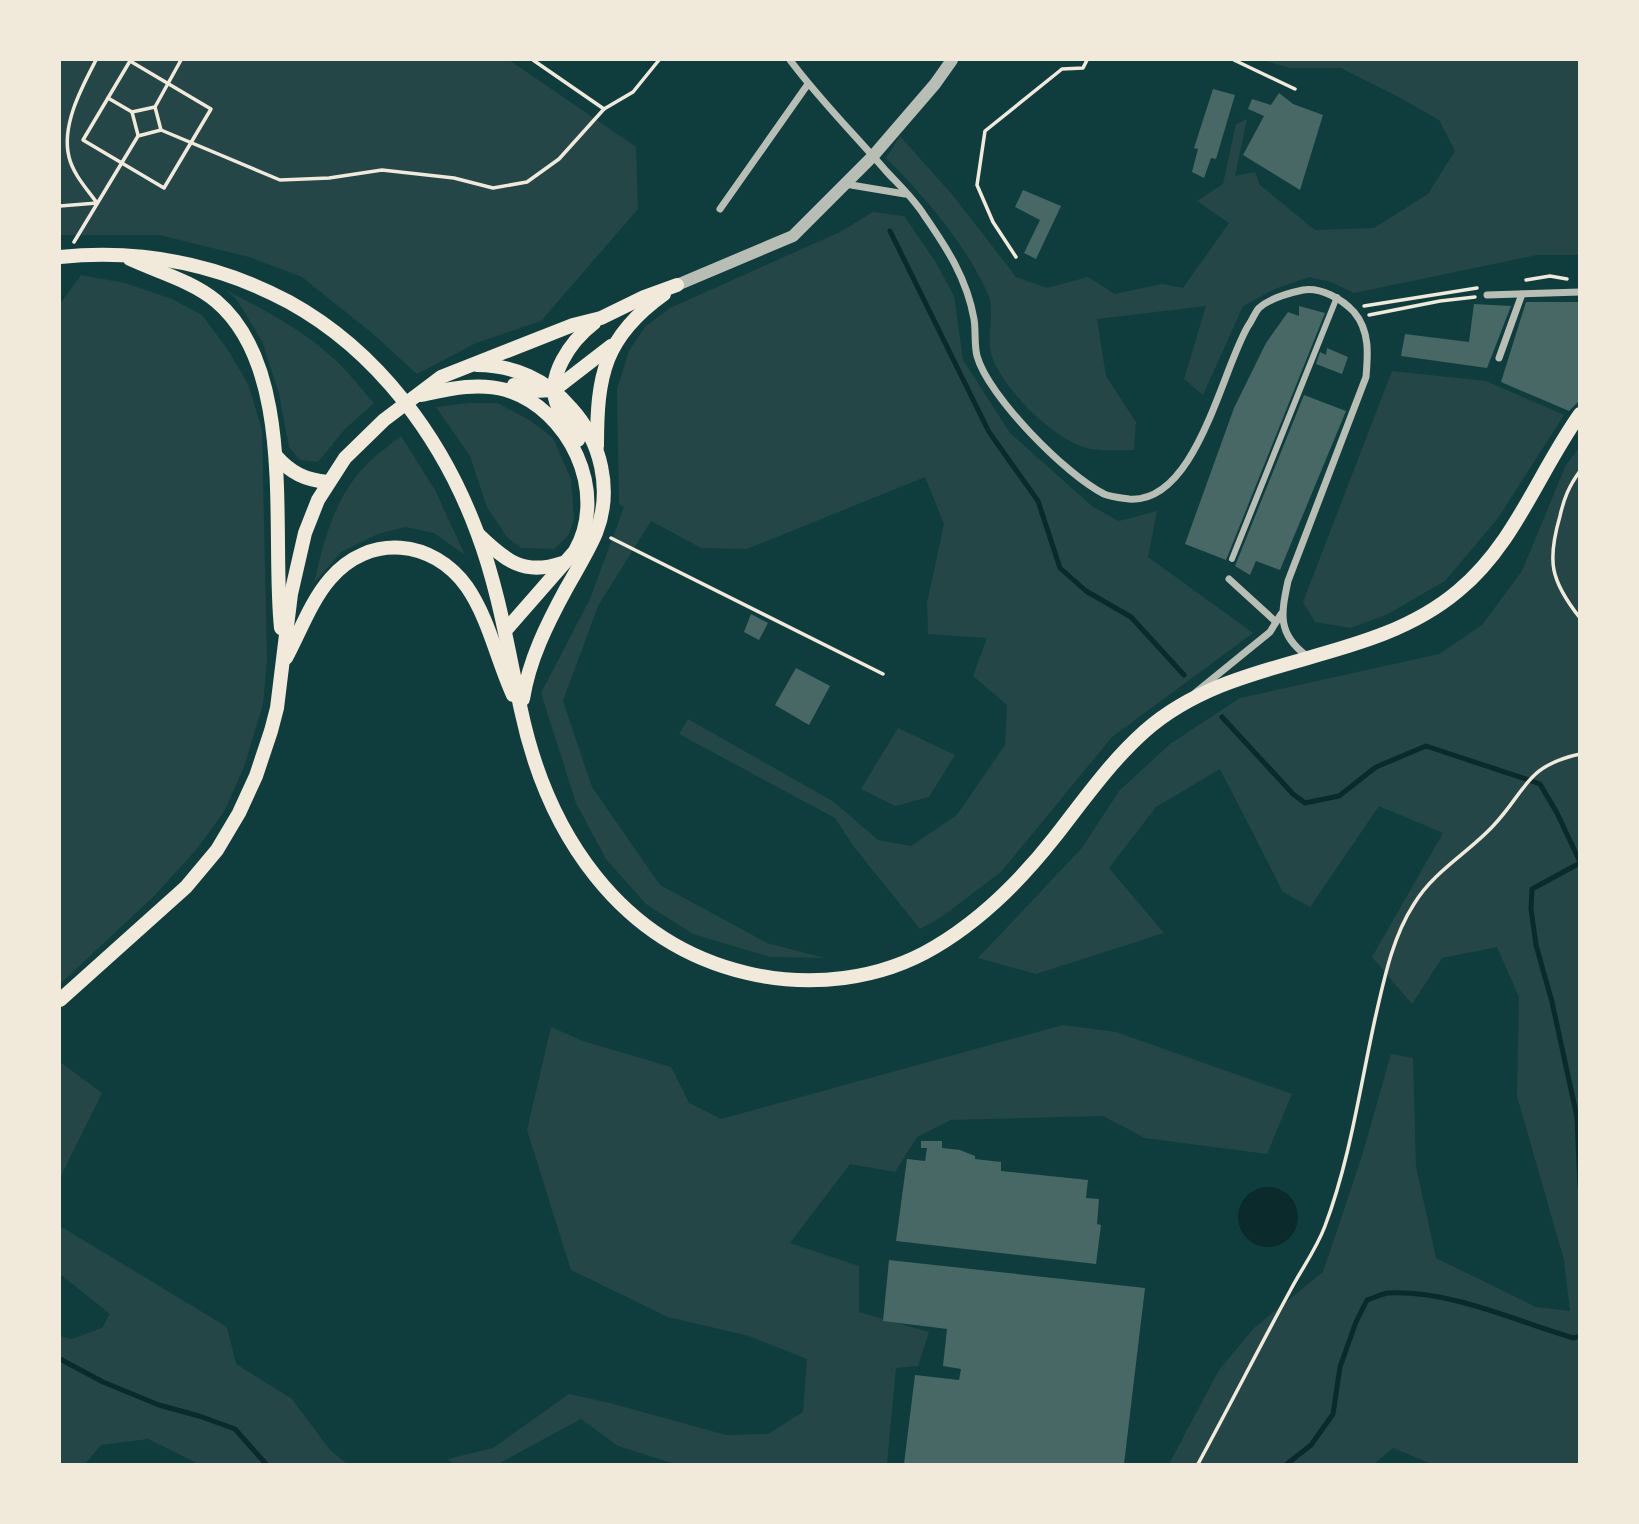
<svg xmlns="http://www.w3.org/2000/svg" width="1639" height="1524" font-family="Merriweather,serif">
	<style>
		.green { fill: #244646 }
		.water { fill: #0a2a2b }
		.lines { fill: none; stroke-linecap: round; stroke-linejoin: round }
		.stream { stroke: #0a2a2b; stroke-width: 5 }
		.building { fill: #486865 }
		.path { stroke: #f1e9da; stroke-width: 3.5 }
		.pedestrian { stroke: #b8beb3; stroke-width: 6 }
		.minor { stroke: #b8beb3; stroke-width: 7 }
		.tertiary { stroke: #b8beb3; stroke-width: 12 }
		.secondary { stroke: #f1e9da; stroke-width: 14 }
	</style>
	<rect width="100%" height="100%" fill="#0f3d3e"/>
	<g class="green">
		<path d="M60,60H509L636,147L638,209L541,321L476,343L417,374L372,333L302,277L249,257L159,235H60Z"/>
		<path d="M1262,60H1579V255H1537L1354,293L1331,282L1309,277L1275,289L1243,306L1203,395L1184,379L1206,306L1097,319L1106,376L1136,422L1134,450C1120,450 1105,451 1091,449C1056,443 1004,390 992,357C985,338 996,313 988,294C965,243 925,197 886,158L900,136L955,198L1016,277L1047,288L1088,277L1115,294L1162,284L1183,288L1229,223L1197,201L1223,184L1236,124L1247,119L1235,176L1255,172L1260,185L1315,230L1374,228L1428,194L1455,151L1439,120L1397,96L1341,68H1290Z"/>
		<path d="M873,212L904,216L935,261L954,296L963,360L1010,433L1093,507L1119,521L1157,511L1148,557L1253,633L1112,737L1001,872L940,918L920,929L854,847L835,818L679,734L688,719L834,802L878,840L911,846L957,815L1005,745L1007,705L973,676L987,638L928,634L927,603L944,524L925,477L747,549L701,548L651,521L598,606L563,701L592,787L660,885L767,943L825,958L770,957L693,934L646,904L606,859L576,803L541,693L590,599L624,507L619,504L617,389L629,351L645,327L670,308L842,231Z"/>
		<path d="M81,275L125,283L172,299L202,315L228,350L248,384L262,430L267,661L263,704L244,767L224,812L195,851L154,896L60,984V304Z"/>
		<path d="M226,290C264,310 301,329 333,358C348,371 360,388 374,403L345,429L318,462L300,460L289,447L279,394L262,341L237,300Z"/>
		<path d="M1392,371L1486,381L1564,415L1498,518L1445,581L1386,615L1351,628L1315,622L1303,602Z"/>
		<path d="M469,403H497L528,419L553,438L571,479L574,520L568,536L554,549L521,548L507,537L487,507L470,456L436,407Z"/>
		<path d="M401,436L435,490L465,555L434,533L405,527L378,534L341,552L314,583C324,540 335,496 367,464C377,454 390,445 401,436Z"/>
		<path d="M1579,448V1464H1432L1393,1448L1374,1464H1169L1219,1370L1254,1328L1323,1272L1362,1156L1391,1054L1413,1058L1416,1167L1436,1258L1536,1307L1570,1311L1564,1260L1517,1096L1519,997L1497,947L1442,958L1412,1004L1372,957L1443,833L1379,806L1310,907L1283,892L1220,769L1156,807L1109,868L1164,933L1036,974L978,958L1082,848L1119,791L1170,744L1240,698L1439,654L1482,625L1522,571L1566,465Z"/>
		<path d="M898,728L955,755L929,797L895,806L861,789Z"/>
		<path d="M1063,1025L1116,1032L1292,1094L1267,1154L1145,1138L1103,1116L951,1120L917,1137L895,1172L850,1164L790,1243L859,1266V1312L929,1332L918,1366L896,1368L887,1464H675L618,1446L581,1419L498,1464H453L448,1459L493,1448L569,1394L610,1403L726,1435L768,1434L803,1412L807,1359L749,1336L668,1317L571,1270L527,1130L551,1027L583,1041L671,1067L689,1103L721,1119Z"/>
		<path d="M60,1062L102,1093L60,1178Z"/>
		<path d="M60,1226L227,1327L236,1364L292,1399L330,1450L347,1464H195V1462L148,1439L101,1445L85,1464H60V1336L72,1339L102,1328L110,1314L60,1274Z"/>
	</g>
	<circle class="water" cx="1268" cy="1217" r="30"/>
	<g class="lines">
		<g class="stream">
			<path d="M890,231L989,432L1038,501L1060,568L1086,591L1131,617L1184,675"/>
			<path d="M1222,717L1293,794L1305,803L1339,796L1376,767L1426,746L1529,780L1540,784L1557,813L1580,862"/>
			<path d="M1580,863L1532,889L1531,909L1536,945L1552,1002L1577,1117L1580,1187"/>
			<path d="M60,1359L103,1382L159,1405L199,1416L235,1429L266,1464"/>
			<path d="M1287,1464L1311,1445L1333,1414L1340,1367L1356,1322L1367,1300C1374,1298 1381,1294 1388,1293C1451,1290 1515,1321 1574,1338L1580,1336"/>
		</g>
	</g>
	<g class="building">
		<path d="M1213,89L1235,95L1216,159L1211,158L1204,178L1192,172L1198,149L1194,148Z"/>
		<path d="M1279,93L1293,104L1323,115L1300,190L1243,155L1264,116L1248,109L1252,99L1271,105Z"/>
		<path d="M1023,190L1061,206L1036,259L1024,253L1040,220L1015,207Z"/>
		<path d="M1526,302H1580V400L1569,411L1501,382Z"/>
		<path d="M1474,304L1511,306L1487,368L1401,356L1405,334L1469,342Z"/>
		<path d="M1299,306L1325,313L1226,560L1185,544L1234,408L1266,343L1288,312L1299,316Z"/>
		<path d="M1327,348L1348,357L1342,374L1316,364L1320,352L1326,355Z"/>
		<path d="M1304,395L1346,411L1280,570L1256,561L1250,575L1235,566Z"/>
		<path d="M751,614L768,623L759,640L744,632Z"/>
		<path d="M796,668L830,686L809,725L775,705Z"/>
		<path d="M921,1141H942V1148L960,1150L975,1156V1159L1001,1162V1171L1088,1180L1086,1198L1099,1199L1097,1224L1101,1225L1096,1264L896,1241L907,1159L925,1161L927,1148H921Z"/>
		<path d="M889,1260L1145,1288L1124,1464H904L915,1375L959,1380L961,1369L943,1366L947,1329L883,1321Z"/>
	</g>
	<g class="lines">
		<g class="path">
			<path d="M96,60C82,87 61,125 69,157C73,174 87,189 97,203"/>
			<path d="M533,60L604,109"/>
			<path d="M1234,60L1295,89"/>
			<path d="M130,61L211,109L164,188L83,140Z"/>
			<path d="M108,98L132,112"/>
			<path d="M161,130L155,107L181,60"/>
			<path d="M138,135L132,112L155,107"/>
			<path d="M60,206L97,203"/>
			<path d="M74,242L138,136L161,130L280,180L329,178L382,170L454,178L493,188L527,182L559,159L604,109L633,92L659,60"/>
			<path d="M1016,257L993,222L977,185L985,131L1062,69L1083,68L1087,60"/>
			<path d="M1526,280L1550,276L1567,279"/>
			<path d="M1364,306L1477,288"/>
			<path d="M1369,315L1440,301L1475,297"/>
			<path d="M1580,471C1569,486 1564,498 1560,516C1547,561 1550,580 1580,618"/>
			<path d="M611,538L883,674"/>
			<path d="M1198,1464C1229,1407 1259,1348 1290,1291C1302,1268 1316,1250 1325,1226C1350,1160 1360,1087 1375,1019C1384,980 1392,938 1414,904C1434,871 1468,853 1493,826C1527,790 1525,766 1580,754"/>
		</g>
		<path class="pedestrian" d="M1232,559L1337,297"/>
		<g class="minor">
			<path d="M790,60C819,99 854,134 886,171C899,185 914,199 924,215C947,248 967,279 974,319C976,331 974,344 977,356C988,396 1066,475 1104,494C1111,497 1122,498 1129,499C1196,504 1221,372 1248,326C1252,321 1255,312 1259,308C1270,298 1289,293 1303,290C1321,287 1342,299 1354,312C1370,331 1368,354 1366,377L1288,581C1281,614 1277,634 1307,656"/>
			<path d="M845,184L905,194"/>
			<path d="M720,209L808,84"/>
			<path d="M1487,295L1580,292"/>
			<path d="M1499,358L1522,294"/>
			<path d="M1229,579L1276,622"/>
			<path d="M1195,693L1270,632L1281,614"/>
		</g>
		<path class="tertiary" d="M677,285L793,236L873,156L935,84L952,60"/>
		<g class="secondary">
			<path d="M60,257C140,249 218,264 289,302C378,351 442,438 477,532C499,590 508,650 521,710C547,833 619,943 747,973C810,988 880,980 935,947C982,919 1021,880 1054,838C1083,801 1110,762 1145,731C1234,652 1368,667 1458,591C1515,544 1538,473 1580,414"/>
			<path d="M130,259C158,272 192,281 216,301C297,369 271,532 281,628"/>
			<path d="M477,365C513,365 547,380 571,408C601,441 613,490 596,533C588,552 576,571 566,589C547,624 529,660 523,699"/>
			<path d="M514,385L534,391L554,390L611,346"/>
			<path d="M421,395C449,389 477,382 506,390C569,409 609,492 575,551L505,631"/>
			<path d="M578,440C574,427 563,419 558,407C544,377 572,340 594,323"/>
			<path d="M597,446C597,375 604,337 664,294"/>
			<path d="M276,456C291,473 305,480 328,482"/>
			<path d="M479,535C506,561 524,576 562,563"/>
			<path d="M286,658C300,632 311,601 330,579C369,533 433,539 467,587C489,619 497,660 513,695"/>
			<path d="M60,1000L186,887L217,850L239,813L256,776L271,731L277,708L291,594L305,533L318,500L345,458L384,420L441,377L573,325L601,318L644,297L677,285"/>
		</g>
	</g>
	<rect width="1639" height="1524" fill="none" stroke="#f1e9da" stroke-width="122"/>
</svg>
